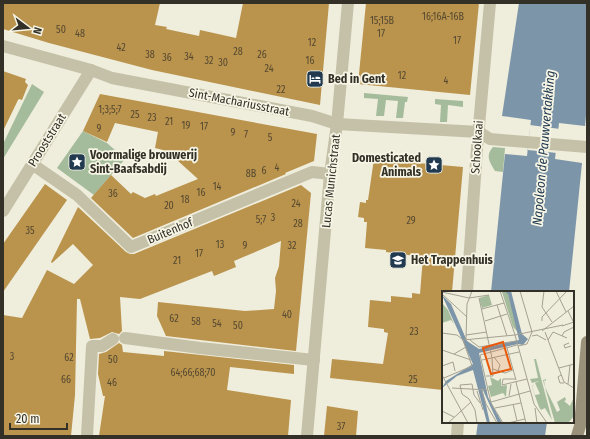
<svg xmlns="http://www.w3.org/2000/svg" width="590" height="439" font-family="'Fira Sans Condensed',sans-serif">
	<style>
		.green { fill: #a5bc9c }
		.water { fill: #7c95a9 }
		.pier { fill: #efeddb }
		.building { fill: #ba934d }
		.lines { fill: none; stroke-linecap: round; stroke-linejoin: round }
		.street { stroke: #c5c1a8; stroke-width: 12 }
		.secondary { stroke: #99917a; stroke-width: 12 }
		.labels { text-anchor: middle; stroke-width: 3.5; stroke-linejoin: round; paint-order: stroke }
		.number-label { font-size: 10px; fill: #554930 }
		.poi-label { font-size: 12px; font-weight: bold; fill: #333027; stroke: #f7f6e6; text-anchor: start }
		.street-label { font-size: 12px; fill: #333027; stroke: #f7f6e6 }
		.water-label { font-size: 13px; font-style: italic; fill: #213a50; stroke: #f7f6e6 }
		.inset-road { fill: none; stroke: #a4a193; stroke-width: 1 }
		.view { fill: #e8590c; fill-opacity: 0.15; stroke: #e8590c; stroke-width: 2 }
		.inset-edge { fill: none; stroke: #333027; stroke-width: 2 }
	</style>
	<rect width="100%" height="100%" fill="#efeddb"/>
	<g class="green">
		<path d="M32,84L44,92L3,159V144Z"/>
		<path d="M364,93L408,97L407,102H405L403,118H396L398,101L386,100L384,116H376L378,99L364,98Z"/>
		<path d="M435,99L463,101V107L448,105L447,122H440L441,105L435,104Z"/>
		<path d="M83,131L107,143L125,159L94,195L57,168Z"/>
		<path d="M493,147L505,148L503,172L495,171C490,162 485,156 493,147Z"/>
	</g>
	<g class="water">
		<path d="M519,3H587V106L585,126L559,123L555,159L582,163L569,292H491L505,154L527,156L531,120L502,116Z"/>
		<path d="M478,422H547L545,436H476Z"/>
	</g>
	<path class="pier" d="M530,125L560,129L557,153L528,150Z"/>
	<g class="building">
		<path d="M3,3H160L155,25L167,27L166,29L199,36L200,30L236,38L243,3H329L320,105L152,70L49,43L3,29Z"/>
		<path d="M366,3H479L470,95L358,84Z"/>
		<path d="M3,71L26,79L25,82L28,85L22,100L19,99L18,100L3,131Z"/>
		<path d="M100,94L317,134L314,161L285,173L286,174L133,238L91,198L111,175L131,194L133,192L145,198L155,194L156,196L198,179L167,151L155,148L158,132L115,123L107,142L83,131Z"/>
		<path d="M374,159L463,167L452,292H443V390L330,378L332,359L383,364L388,333L384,332V329L368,327L370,300L391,302V296L412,298V293L420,294L423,257L386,252V250L365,248L367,222H364V218L358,217L360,202L366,203V200H368Z"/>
		<path d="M45,184L67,200L3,292V244Z"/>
		<path d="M301,185L311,193L296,351L166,336L157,316L158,302L245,311L274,309L276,291L275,278L279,266L281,241L234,261L236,267L214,276L212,271L140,299L120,297L122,331L119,334L112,332L100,338L90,339L80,299H77L75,395L71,436H3V315L22,318L47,270L74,284L93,265L73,244L52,263L51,262L78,207L126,252L130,254H134Z"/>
		<path d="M119,343L122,345L123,352L164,356V351L294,365V374L230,367L227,390L291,400L288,436H99L105,396H103L98,374L99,354L106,352Z"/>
		<path d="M327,406L358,411L356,436H324Z"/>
	</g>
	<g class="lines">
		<g class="street">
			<path d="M3,46L91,70L112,78L312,116L337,124L479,132L490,139L587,147"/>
			<path d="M32,164L77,195L131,247L312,172L330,174"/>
			<path d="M3,211L91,70"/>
			<path d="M467,292L477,148L490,3"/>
			<path d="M125,338L200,348L314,360"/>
			<path d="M87,436L92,346H102L113,339"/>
			<path d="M307,436L330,174L337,124L348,3"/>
			<path d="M457,436L458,422"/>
		</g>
		<path class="secondary" d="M577,436L580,426L587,342"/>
	</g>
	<defs>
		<symbol id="hotel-square" viewBox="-11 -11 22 22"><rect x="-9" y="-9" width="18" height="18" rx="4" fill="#213a50" stroke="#f7f6e6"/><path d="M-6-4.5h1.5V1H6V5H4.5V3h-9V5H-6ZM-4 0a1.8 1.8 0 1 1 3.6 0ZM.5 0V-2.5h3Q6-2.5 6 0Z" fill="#fff"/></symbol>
		<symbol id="sight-square" viewBox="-11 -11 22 22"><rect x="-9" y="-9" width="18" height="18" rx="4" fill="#213a50" stroke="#f7f6e6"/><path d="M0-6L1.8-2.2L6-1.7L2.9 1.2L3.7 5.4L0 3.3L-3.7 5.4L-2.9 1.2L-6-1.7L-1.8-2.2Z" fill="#fff"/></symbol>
		<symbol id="school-square" viewBox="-11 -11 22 22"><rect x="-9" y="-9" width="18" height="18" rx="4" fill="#213a50" stroke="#f7f6e6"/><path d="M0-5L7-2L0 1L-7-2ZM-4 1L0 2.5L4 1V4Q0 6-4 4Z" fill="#fff"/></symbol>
	</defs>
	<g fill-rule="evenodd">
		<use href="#hotel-square" x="305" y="69" width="20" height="20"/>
		<use href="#sight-square" x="67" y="152" width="20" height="20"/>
		<use href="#sight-square" x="424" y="155" width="20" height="20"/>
		<use href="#school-square" x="388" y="250" width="20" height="20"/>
	</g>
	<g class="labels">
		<g class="number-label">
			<text x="443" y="20">16;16A-16B</text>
			<text x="382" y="24">15;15B</text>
			<text x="61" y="33">50</text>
			<text x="80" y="37">48</text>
			<text x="381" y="37">17</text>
			<text x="457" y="44">17</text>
			<text x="312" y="46">12</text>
			<text x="121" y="51">42</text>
			<text x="238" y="55">28</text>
			<text x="150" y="58">38</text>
			<text x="262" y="58">26</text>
			<text x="189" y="60">34</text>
			<text x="167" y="61">36</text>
			<text x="209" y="64">32</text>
			<text x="310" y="64">16</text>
			<text x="223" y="66">30</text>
			<text x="269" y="72">24</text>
			<text x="402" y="79">12</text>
			<text x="446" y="84">4</text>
			<text x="281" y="93">22</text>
			<text x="110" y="113">1;3;5;7</text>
			<text x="135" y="118">25</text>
			<text x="152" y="121">23</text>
			<text x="169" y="125">21</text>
			<text x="186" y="129">19</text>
			<text x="204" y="130">17</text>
			<text x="99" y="132">9</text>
			<text x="233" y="136">9</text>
			<text x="246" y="138">7</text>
			<text x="270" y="141">5</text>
			<text x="277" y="171">4</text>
			<text x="264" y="174">6</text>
			<text x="251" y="177">8B</text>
			<text x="217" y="190">14</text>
			<text x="201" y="196">16</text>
			<text x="113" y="197">36</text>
			<text x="185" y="203">18</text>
			<text x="296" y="207">24</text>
			<text x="169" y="209">20</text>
			<text x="273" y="221">3</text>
			<text x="261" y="223">5;7</text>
			<text x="411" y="224">29</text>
			<text x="298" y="227">28</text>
			<text x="30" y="234">35</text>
			<text x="220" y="248">13</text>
			<text x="245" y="249">9</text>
			<text x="292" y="249">32</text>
			<text x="199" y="257">17</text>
			<text x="177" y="264">21</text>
			<text x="287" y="318">40</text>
			<text x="174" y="322">62</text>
			<text x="196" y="325">58</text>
			<text x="217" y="327">54</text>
			<text x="238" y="329">50</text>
			<text x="414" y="335">23</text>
			<text x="12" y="360">3</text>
			<text x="69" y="361">62</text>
			<text x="113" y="363">50</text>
			<text x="193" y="376">64;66;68;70</text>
			<text x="66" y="383">66</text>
			<text x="413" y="383">25</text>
			<text x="112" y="386">46</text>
			<text x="341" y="430">37</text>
		</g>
		<g class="poi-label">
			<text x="328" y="83">Bed in Gent</text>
			<text x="90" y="159">Voormalige brouwerij<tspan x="90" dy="14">Sint-Baafsabdij</tspan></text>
			<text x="421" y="162" text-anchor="end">Domesticated<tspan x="421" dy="14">Animals</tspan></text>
			<text x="411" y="264">Het Trappenhuis</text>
		</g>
		<g class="street-label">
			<text transform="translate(239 102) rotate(11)" y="4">Sint-Machariusstraat</text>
			<text transform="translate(47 140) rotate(-58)" y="4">Prooststraat</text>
			<text transform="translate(477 147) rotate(-86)" y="4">Schoolkaai</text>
			<text transform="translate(331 181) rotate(-84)" y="4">Lucas Munichstraat</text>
			<text transform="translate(170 231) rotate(-23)" y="4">Buitenhof</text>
		</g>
		<g class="water-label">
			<text transform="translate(543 148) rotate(-85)" y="5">Napoleon de Pauwvertakking</text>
		</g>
	</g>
	<g transform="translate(442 291)">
		<rect width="132" height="132" fill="#efeddb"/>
		<path d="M62,0L66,2L76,41L71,36L60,1ZM47,4L50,14L40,17L37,7ZM0,12L6,19L12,33L9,29L0,32ZM92,68H94L110,129L103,117L99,119L97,116L90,96L92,93L90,95L93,104L98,103L93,92L97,90L90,92L88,88L96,87ZM48,86L56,90L59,87L53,86L59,87V95L65,94L64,106L61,102L49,106L46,95L50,94ZM104,88V90L102,89L103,96L115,121L118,119L115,111L123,106L124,109L119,112L122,110L128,115L132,106V125L126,132H113L101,89Z" fill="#a5bc9c"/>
		<path d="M62,0H69L80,43L86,48L81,54L76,53L37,62L46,106L60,132H56L40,97L48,132H45L31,79L15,85L0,97L4,90L31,73L0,4L9,13L25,50L37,58L77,49L66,3Z" fill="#7c95a9"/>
		<path class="inset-road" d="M102,0L100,16L110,31M114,0L124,21M0,1L27,7L47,4M0,3L25,26M37,7L50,67L51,85H44M55,14L65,45M40,18L62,12M126,20L132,32M43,30L65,23M100,30V26L125,0M120,35L132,31M100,40L132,15M103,41L122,91L132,97M0,42L15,44M24,44L45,41M90,45L95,44L104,49M120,45L122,41L132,36M24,48L25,13L30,0M21,49L73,44L58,0M28,49L37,56L74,50M106,49L111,41L125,47M127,52L122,54L123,57L129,55M76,55L85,53L90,41L78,0M65,57L74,89M0,59L29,69M12,63L24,56M52,66L58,74L56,80M40,69L77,61M0,75L11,71L13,80M117,77L132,73M51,78L63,82L71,79M0,84L26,132M119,84L116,86L118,92H122M2,87L30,75L21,49L15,44M74,88H61L60,94L85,88M74,91L84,132M126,93L128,74M10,97L46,99M35,100L41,119M40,100L44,113L55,132M67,105L69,93M49,111L88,100M71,113L75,130M53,117L79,112M93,117L95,132M0,120L12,126M6,132L29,111M35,132L33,119L27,108L20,103L18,94L30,93L32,104L38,112M61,132L49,112L38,64L75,54M66,132L83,128M105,132L92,113L73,44L121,34"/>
		<path class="view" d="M61,51L69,78L49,83L41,57Z"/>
		<rect width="132" height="132" class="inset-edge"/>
	</g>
	<rect width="590" height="439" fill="none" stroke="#333027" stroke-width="8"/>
	<g transform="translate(28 28) rotate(106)" stroke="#f7f6e6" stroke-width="3" paint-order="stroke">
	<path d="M0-3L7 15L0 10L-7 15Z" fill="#333027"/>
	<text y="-6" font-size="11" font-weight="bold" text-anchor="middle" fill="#333027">N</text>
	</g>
	<path d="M10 423v6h57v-6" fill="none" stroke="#333027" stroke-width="2"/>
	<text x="16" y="423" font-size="12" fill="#333027" stroke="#f7f6e6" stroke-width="3" paint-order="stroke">20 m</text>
</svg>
